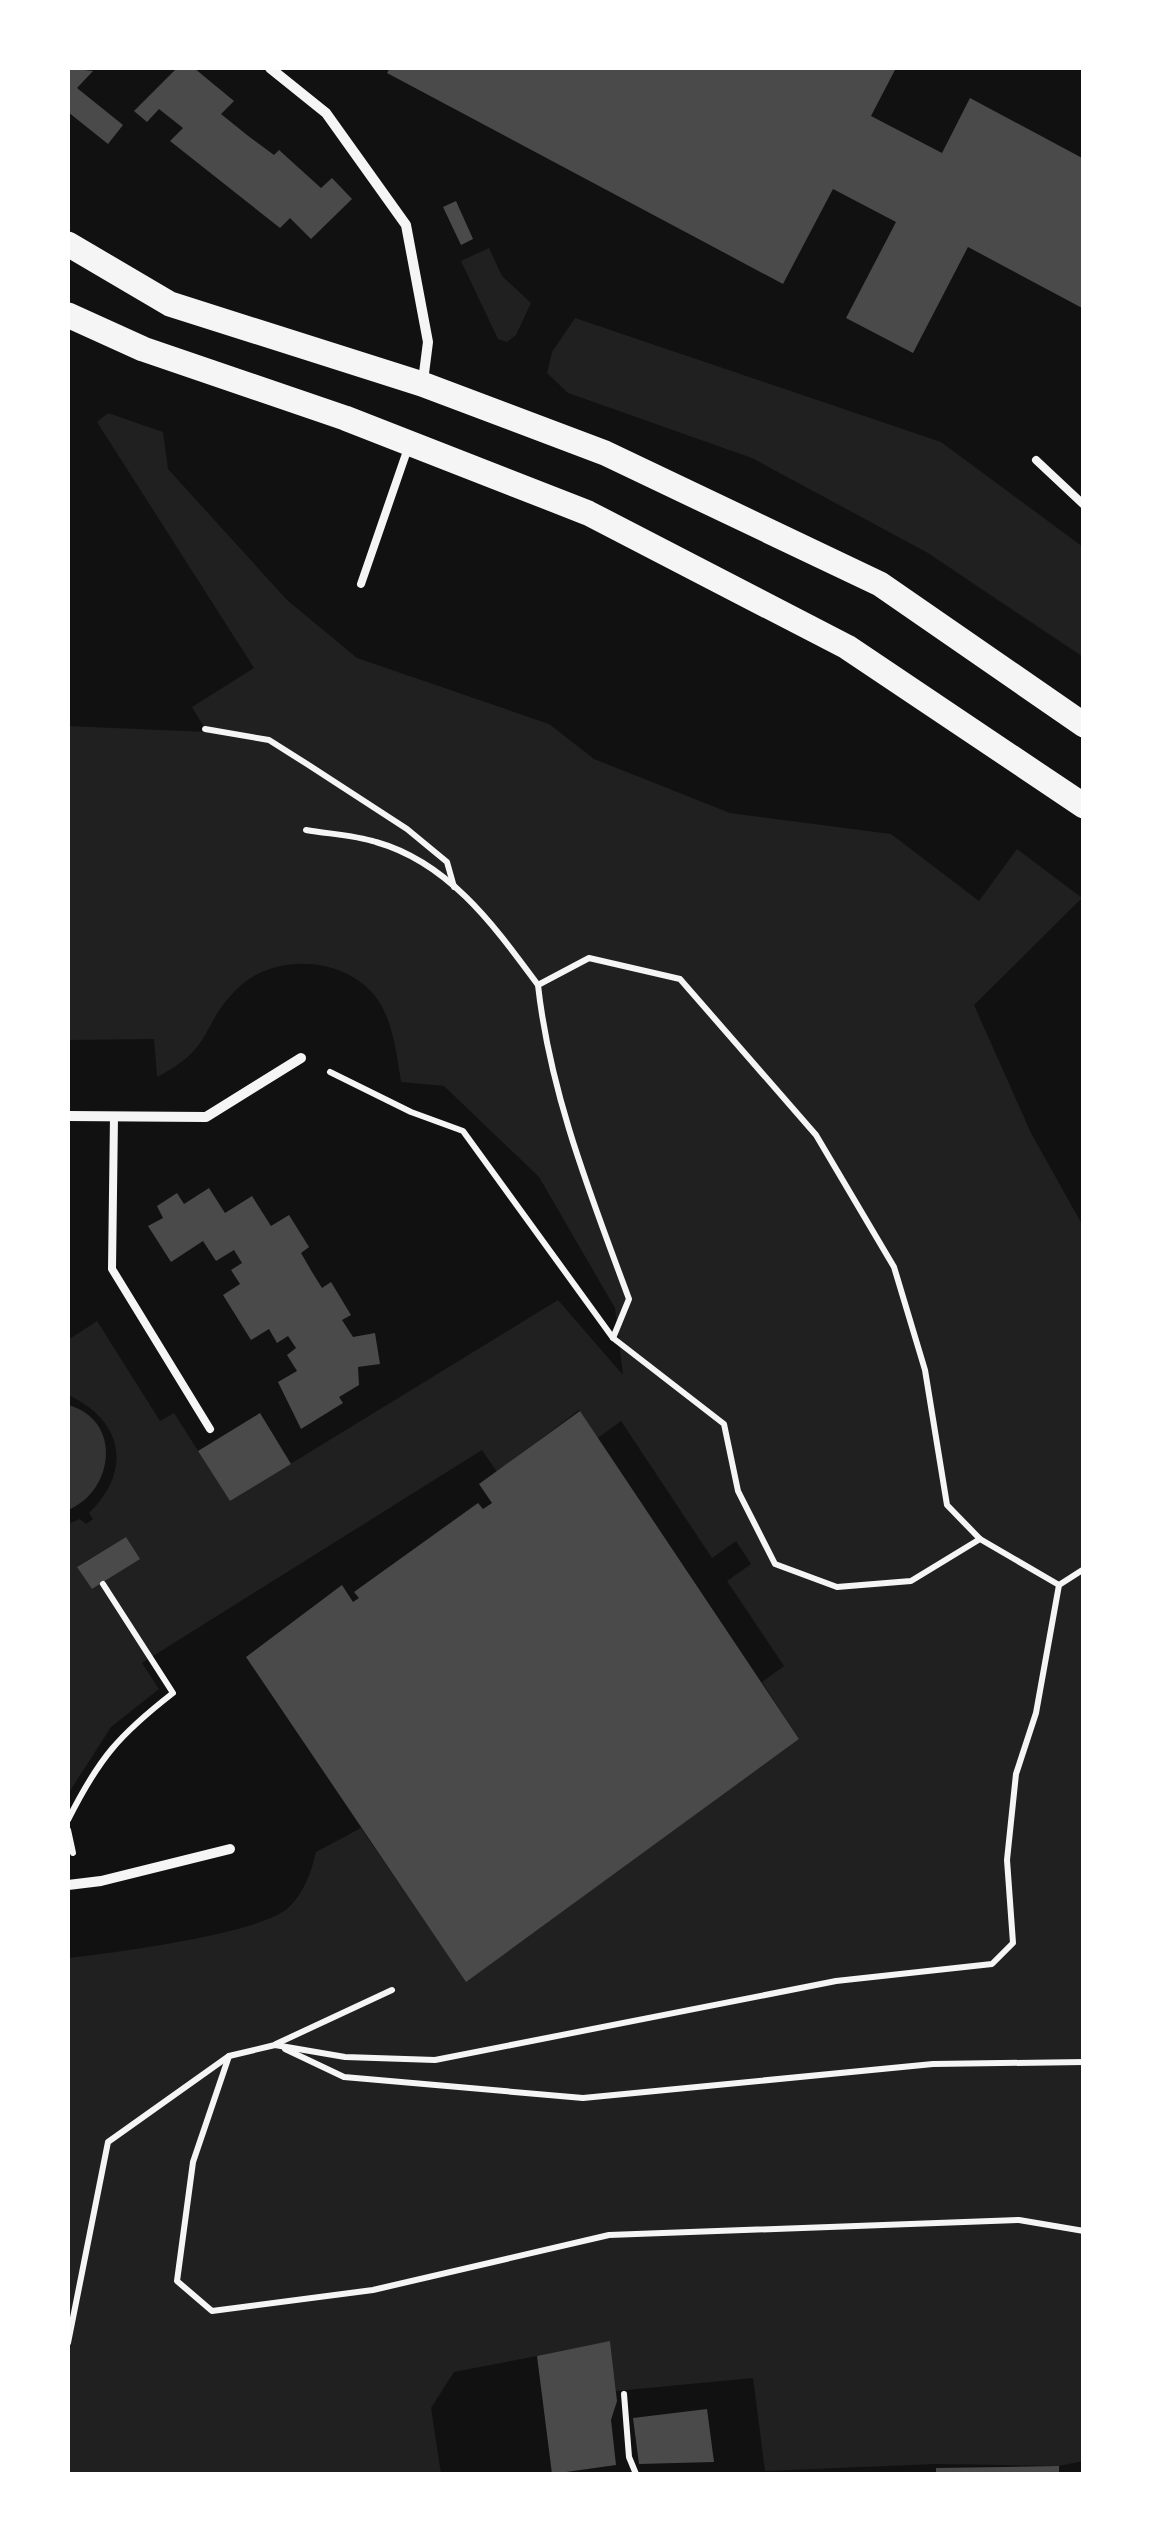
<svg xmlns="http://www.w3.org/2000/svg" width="1151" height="2542" font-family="Overpass,sans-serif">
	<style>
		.green { fill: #202020; fill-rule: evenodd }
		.water { fill: #333 }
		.building { fill: #4a4a4a }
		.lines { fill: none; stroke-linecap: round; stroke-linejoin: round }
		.path { stroke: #f5f5f5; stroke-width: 6 }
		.service { stroke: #f5f5f5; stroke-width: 8 }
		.minor { stroke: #f5f5f5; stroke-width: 10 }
		.primary { stroke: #f5f5f5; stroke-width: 25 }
	</style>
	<rect width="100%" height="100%" fill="#111"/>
	<g class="green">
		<path d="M489,248L502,276L531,303L516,335L507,342L498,339L461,261Z"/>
		<path d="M575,318L941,442L1083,547V657L928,553L752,458L568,393L547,373L552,352Z"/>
		<path d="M108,413L163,432L168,469L287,600L357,658L549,724L594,759L730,813L891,834L979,901L1017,849L1082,898L974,1005L1031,1133L1083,1226V2461L1059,2466L935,2464L765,2471L753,2378L616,2391L610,2342L454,2372L431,2408L441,2474H68V1958C112,1953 259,1934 288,1908C304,1893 311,1873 316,1852L361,1828L466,1981L799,1739L762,1682L784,1666L727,1581L751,1564L736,1541L712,1558L621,1421L598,1438L579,1410L497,1472L482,1450L142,1663L159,1689L111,1727L68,1794V1524L80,1519L86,1524L93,1519L89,1513C133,1470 123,1420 68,1395V1340L97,1321L160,1421L174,1413L230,1501L558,1300L623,1375L615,1308L539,1177L444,1086L401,1082C397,1056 393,1022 378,1000C348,957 277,952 239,987C199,1025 216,1047 157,1077L154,1039L68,1040V726L207,732L192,707L254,668L97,422ZM126,1537L139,1559L92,1589L78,1566Z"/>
	</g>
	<path class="water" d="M68,1405C123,1420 114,1491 68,1510Z"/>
	<g class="building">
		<path d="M68,68L93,71L77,88L123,125L108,144L68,112Z"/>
		<path d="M177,68H194L234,101L221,114L247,135L274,155L279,150L321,188L332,178L352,199L311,239L290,218L280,228L170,141L183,128L159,109L147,122L134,111Z"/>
		<path d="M390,68H896L871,116L942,153L970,98L1084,159V309L968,247L913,353L846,318L896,222L833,189L783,284L387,73Z"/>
		<path d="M456,201L473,239L461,245L443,207Z"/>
		<path d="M209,1188L225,1213L252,1196L271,1226L289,1215L309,1247L301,1253L312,1272L322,1288L331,1282L351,1315L342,1320L353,1337L375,1333L380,1364L358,1367L359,1385L339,1397L343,1403L301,1429L278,1382L297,1371L287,1355L296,1348L288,1336L277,1343L269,1329L251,1340L223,1295L240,1284L231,1270L242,1263L234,1250L216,1261L203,1241L171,1262L148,1226L163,1218L157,1206L177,1193L184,1204Z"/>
		<path d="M580,1411L799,1739L466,1982L246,1657L342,1585L353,1602L359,1598L354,1592L478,1503L483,1509L492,1503L479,1484Z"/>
		<path d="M260,1413L291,1464L230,1501L198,1451Z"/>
		<path d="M126,1537L140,1559L92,1589L77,1567Z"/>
		<path d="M610,2341L617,2401L611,2420L616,2465L552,2474L537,2356Z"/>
		<path d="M707,2409L714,2462L639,2464L633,2418Z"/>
		<path d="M1059,2466V2474H936V2468Z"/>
	</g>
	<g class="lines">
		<g class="path">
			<path d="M205,729L269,740L307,764L407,829L447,862L454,887"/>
			<path d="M538,985C550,1094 591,1196 629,1299L613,1338"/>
			<path d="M330,1072L411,1112L463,1131L613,1338L724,1424L738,1491L775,1564L837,1587L911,1581L980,1539"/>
			<path d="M1059,1585L1084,1569"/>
			<path d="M68,1820C99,1758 119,1735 173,1693L103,1584"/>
			<path d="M68,1830L73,1853"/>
			<path d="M276,2044L392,1990"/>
			<path d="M285,2049L344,2077L583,2098L933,2064L1084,2062"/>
			<path d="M229,2056L193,2162L177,2281L212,2311L373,2290L609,2235L1019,2220L1084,2231"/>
			<path d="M68,2343L108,2142L229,2056L275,2045L345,2057L435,2060L836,1981L992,1964L1013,1943L1007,1860L1016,1774L1036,1713L1059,1585L980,1539L947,1505L925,1370L894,1267L816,1135L680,979L589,958L538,985C495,927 450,863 376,842C354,835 329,834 306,830"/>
			<path d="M624,2394L629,2457L636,2474"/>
		</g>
		<g class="service">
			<path d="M1036,460L1084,505"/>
			<path d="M361,584L408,448"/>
			<path d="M114,1116L112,1269L210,1429"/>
		</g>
		<g class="minor">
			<path d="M270,68L326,113L406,225L428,342L423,381"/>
			<path d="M68,1116L206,1117L301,1058"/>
			<path d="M68,1885L101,1881L230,1849"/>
		</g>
		<g class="primary">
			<path d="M68,244L170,304L422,384L605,453L880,584L1084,725"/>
			<path d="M68,315L143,349L345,418L588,513L847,647L1084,806"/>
		</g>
	</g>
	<rect width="1151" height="2542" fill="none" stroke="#ffffff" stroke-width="140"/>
</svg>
